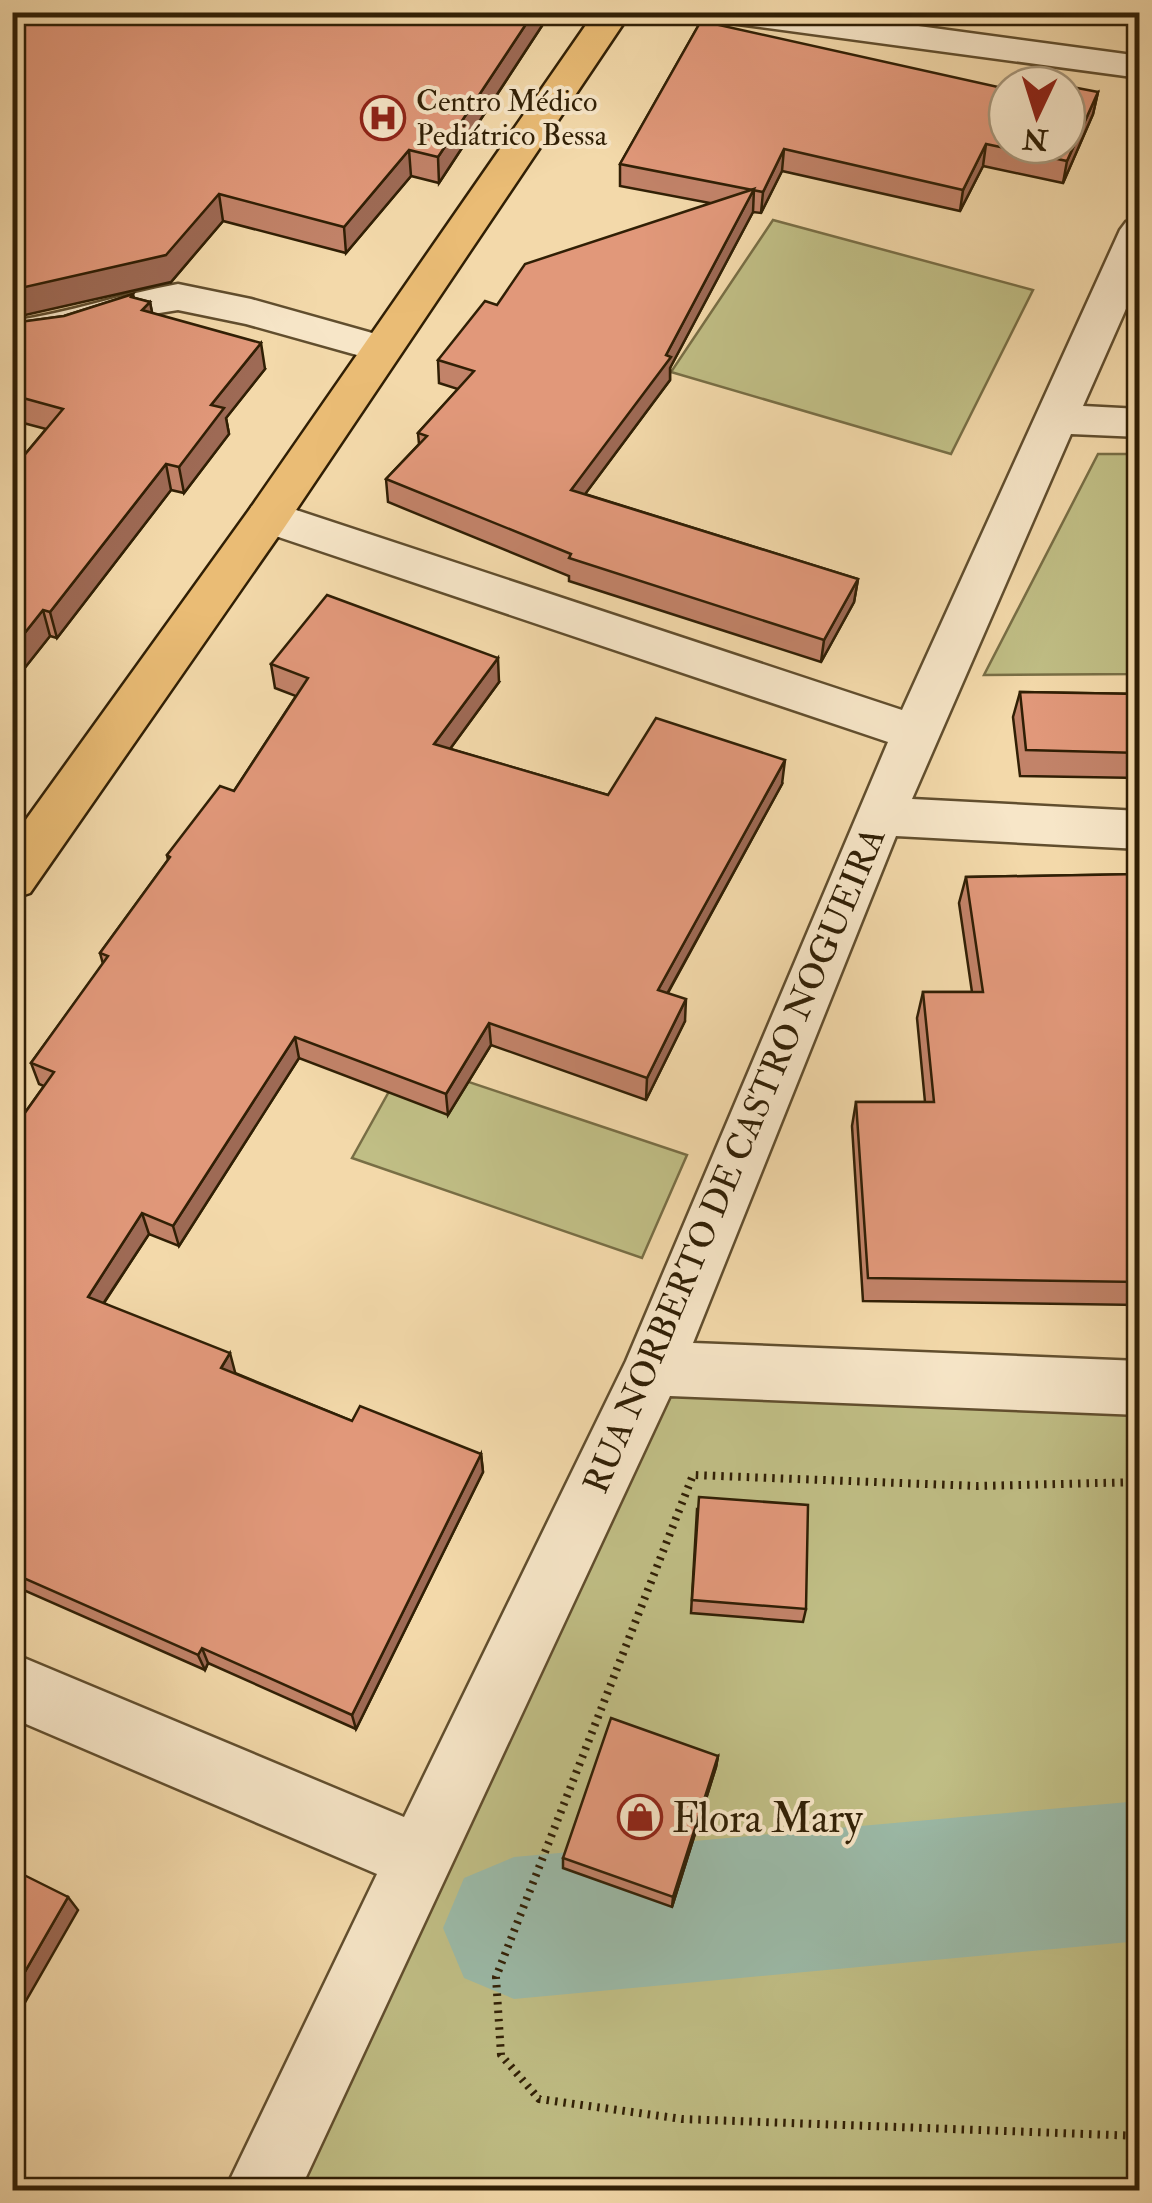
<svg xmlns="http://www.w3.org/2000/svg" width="1152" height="2203" font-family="'IM FELL Double Pica',serif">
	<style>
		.green { fill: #c0be85; stroke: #786e45; stroke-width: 2.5 }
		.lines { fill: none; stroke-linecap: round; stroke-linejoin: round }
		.river { fill: #9bbaa8; fill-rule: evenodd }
		.minor-casing { stroke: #614e2e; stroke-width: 5 }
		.major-casing { stroke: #301f05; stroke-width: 5 }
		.path { stroke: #301f05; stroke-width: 8; stroke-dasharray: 2.5 6; stroke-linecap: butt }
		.minor { fill: #f7e6c8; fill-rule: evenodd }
		.major { fill: #eabc75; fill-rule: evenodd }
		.wall { fill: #c28369; stroke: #301f05; stroke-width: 2.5 }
		.shaded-wall { fill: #9e6a55; stroke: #301f05; stroke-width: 2.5 }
		.building { fill: #e1987a; stroke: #301f05; stroke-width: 2.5 }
		.labels { text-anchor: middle; stroke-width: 8; stroke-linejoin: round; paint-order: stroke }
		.far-poi-label { font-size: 30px; fill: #301f05; stroke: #f7e6c8; text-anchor: start }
		.street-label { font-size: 35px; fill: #301f05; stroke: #f7e6c8 }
		.near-poi-label { font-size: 42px; fill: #301f05; stroke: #f7e6c8; text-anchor: start }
	</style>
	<rect width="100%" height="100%" fill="#f3d9aa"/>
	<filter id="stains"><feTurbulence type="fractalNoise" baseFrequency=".002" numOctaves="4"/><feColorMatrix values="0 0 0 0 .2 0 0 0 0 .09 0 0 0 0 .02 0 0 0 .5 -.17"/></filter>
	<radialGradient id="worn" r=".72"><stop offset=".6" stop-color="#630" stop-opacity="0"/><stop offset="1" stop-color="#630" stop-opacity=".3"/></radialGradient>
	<g class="green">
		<path d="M773,220L1033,290L951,454L671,372Z"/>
		<path d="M1098,454H1139V674L984,675Z"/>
		<path d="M406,1061L687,1155L642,1258L352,1158Z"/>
		<path d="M646,1357L1139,1372V2190H255Z"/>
	</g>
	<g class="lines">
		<path class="river" d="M1140,1801V1941L514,1999L464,1978L443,1928L464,1878L514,1857Z"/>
		<defs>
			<g id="minor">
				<path d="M712,12H815L1140,56V78L730,23L717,20Z"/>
				<path d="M1140,218V277L1083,406L1140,409V437L1071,434L912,799L1140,811V849L896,836L693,1343L1140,1361V1415L670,1396L300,2190H225L377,1874L12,1718V1653L404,1817L626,1361L888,742L252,528L246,517L252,506L268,502L284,506L902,710L1120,230L1126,222Z"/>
				<path d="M178,284L251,299L397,340L403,349L397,358L382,362L246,324L178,310L128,318L70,339L12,347V321C69,313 121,294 178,284Z"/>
			</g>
			<path id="major" d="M595,12H631L284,528L30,893L12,899V839L252,506Z"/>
		</defs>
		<use href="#minor" class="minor-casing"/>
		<use href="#major" class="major-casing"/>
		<g class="path">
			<path d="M1140,1482L978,1486L693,1475L496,1977L501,2055L539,2099L682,2119L1140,2136"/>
			<path d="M340,2183L669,2190"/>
		</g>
		<use href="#minor" class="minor"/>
		<use href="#major" class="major"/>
	</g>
	<g class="wall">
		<path d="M21,12H551L439,183L411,176L346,253L223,221L171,282Z"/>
		<path d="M701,21L1007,145L1098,92L1093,114L1063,183L983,166L960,211L782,171L761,213L753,212L670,368V380L585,494L858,579L854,602L821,662L569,581V576L388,502L386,479L419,444L418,433L458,389L439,383L438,360L497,305L710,203L620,186V164Z"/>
		<path d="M133,294L134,298L150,302L152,313L265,369L226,418L229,434L184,493L171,490L57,638L50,636L12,684V470L46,429L12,420V323L64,316Z"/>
		<path d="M271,664L499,682L450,749L608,795L782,784L668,993L685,1021L646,1100L491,1045L448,1115L299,1058L179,1246L149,1234L104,1303L235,1373L352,1421L481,1454L483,1472L356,1729L208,1663L205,1670L12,1585V1131L44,1086L39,1084L31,1063L103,964L100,953L168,860L167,855L234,791L296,696L275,688Z"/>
		<path d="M1020,692L1140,694V778L1020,776L1013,717Z"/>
		<path d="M1140,874V1305L863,1301L852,1126L856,1102H925L917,1018L923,992H972L959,903L966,877Z"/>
		<path d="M697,1510L806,1609L803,1622L691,1613Z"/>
		<path d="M718,1756L716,1767L672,1907L563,1868V1858Z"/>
	</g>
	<g class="shaded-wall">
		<path d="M534,12H551L439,183L438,157Z"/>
		<path d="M1098,92L1093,114L1063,183L1067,161Z"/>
		<path d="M986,144L983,166L960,211L963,190Z"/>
		<path d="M784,149L782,171L761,213L763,192Z"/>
		<path d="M409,150L411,176L346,253L344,227Z"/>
		<path d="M754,189L753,212L670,368V380L571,513V490L666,355Z"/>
		<path d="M219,194L223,221L171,282L12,318V290Z"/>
		<path d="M150,302L155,328L142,310Z"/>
		<path d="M261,343L265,369L226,418L229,434L184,493L179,467L211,405Z"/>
		<path d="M166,464L171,490L57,638L50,612Z"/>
		<path d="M858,579L854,602L821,662L824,640Z"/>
		<path d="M43,610L50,636L12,684V649Z"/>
		<path d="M498,658L499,682L436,768L434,744Z"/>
		<path d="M785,760L782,784L657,1012L658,990Z"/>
		<path d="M686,999L685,1021L646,1100L647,1078Z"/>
		<path d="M489,1023L491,1045L448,1115L446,1094Z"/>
		<path d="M295,1037L299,1058L179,1246L173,1226Z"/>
		<path d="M142,1213L149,1234L95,1316L88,1297Z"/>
		<path d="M230,1353L235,1372L227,1386L221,1368Z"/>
		<path d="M481,1454L483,1472L356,1729L352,1715Z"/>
		<path d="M202,1648L208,1663L205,1670L198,1655Z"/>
		<path d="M718,1756L716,1767L672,1907L673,1897Z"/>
		<path d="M68,1897L78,1910L12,2025V1994Z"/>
	</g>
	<g class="building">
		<path d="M21,12H534L438,157L409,150L344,227L219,194L166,255L12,290V22Z"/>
		<path d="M701,21L1007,89V145H1067V86L1098,92L1067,161L986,144L963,190L784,149L763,192L620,164Z"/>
		<path d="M1033,79L1062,85H1030Z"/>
		<path d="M754,189L666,355L671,357L571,490L858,579L824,640L569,558L571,554L386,479L427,436L418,433L474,371L438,360L485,301L497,305L525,264Z"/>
		<path d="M133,294L131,297L150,302L142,310L261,343L211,405L224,408L179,467L166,464L50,612L43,610L12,649V470L63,409L12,395V323L64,316Z"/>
		<path d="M327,595L498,658L434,744L608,795L656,718L785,760L658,990L686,999L647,1078L489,1023L446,1094L295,1037L173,1226L142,1213L88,1297L230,1353L221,1368L352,1421L360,1406L481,1454L352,1715L202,1648L198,1655L12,1573V1179L17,1173L12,1171V1131L54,1072L31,1063L108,956L100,953L170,857L167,855L220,786L234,791L308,678L271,664Z"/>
		<path d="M1020,692L1140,694V753L1026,750Z"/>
		<path d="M1140,874V1282L868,1278L856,1102H934L923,992H983L966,877Z"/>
		<path d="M699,1497L808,1505L806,1609L692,1600Z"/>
		<path d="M611,1718L718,1756L673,1897L563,1858Z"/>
		<path d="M12,1869L68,1897L12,1994Z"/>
	</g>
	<defs>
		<symbol id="hospital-ring" viewBox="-11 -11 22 22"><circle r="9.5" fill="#f7e6c8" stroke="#8f2418" stroke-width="1.5"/><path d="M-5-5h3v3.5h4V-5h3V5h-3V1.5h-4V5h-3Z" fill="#8f2418"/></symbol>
		<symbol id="shop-ring" viewBox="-11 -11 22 22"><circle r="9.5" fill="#f7e6c8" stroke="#8f2418" stroke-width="1.5"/><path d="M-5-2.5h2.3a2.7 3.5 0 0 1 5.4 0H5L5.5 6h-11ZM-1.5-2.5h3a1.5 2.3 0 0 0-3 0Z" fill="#8f2418"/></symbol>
	</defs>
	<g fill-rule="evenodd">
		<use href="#hospital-ring" x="358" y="93" width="50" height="50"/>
		<use href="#shop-ring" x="615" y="1792" width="50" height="50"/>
	</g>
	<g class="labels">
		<g class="far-poi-label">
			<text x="416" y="111">Centro Médico<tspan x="416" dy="34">Pediátrico Bessa</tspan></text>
		</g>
		<g class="street-label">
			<text transform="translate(734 1160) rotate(-67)" y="12">RUA NORBERTO DE CASTRO NOGUEIRA</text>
		</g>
		<g class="near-poi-label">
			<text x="672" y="1832">Flora Mary</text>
		</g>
	</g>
	<rect width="1152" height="2203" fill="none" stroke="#f3d9aa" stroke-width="50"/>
	<rect x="15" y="15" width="1122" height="2173" fill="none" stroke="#301f05" stroke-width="5"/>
	<rect x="25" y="25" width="1102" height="2153" fill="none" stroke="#301f05" stroke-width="2.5"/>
	<g transform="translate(1037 115) rotate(184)"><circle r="48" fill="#f7e6c8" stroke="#a7967a" stroke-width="2.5"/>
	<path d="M0-8L18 38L0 25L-18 38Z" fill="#8f2418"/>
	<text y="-15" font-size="28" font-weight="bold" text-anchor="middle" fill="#301f05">N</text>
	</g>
	<rect width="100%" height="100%" filter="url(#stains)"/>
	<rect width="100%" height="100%" fill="url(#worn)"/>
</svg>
